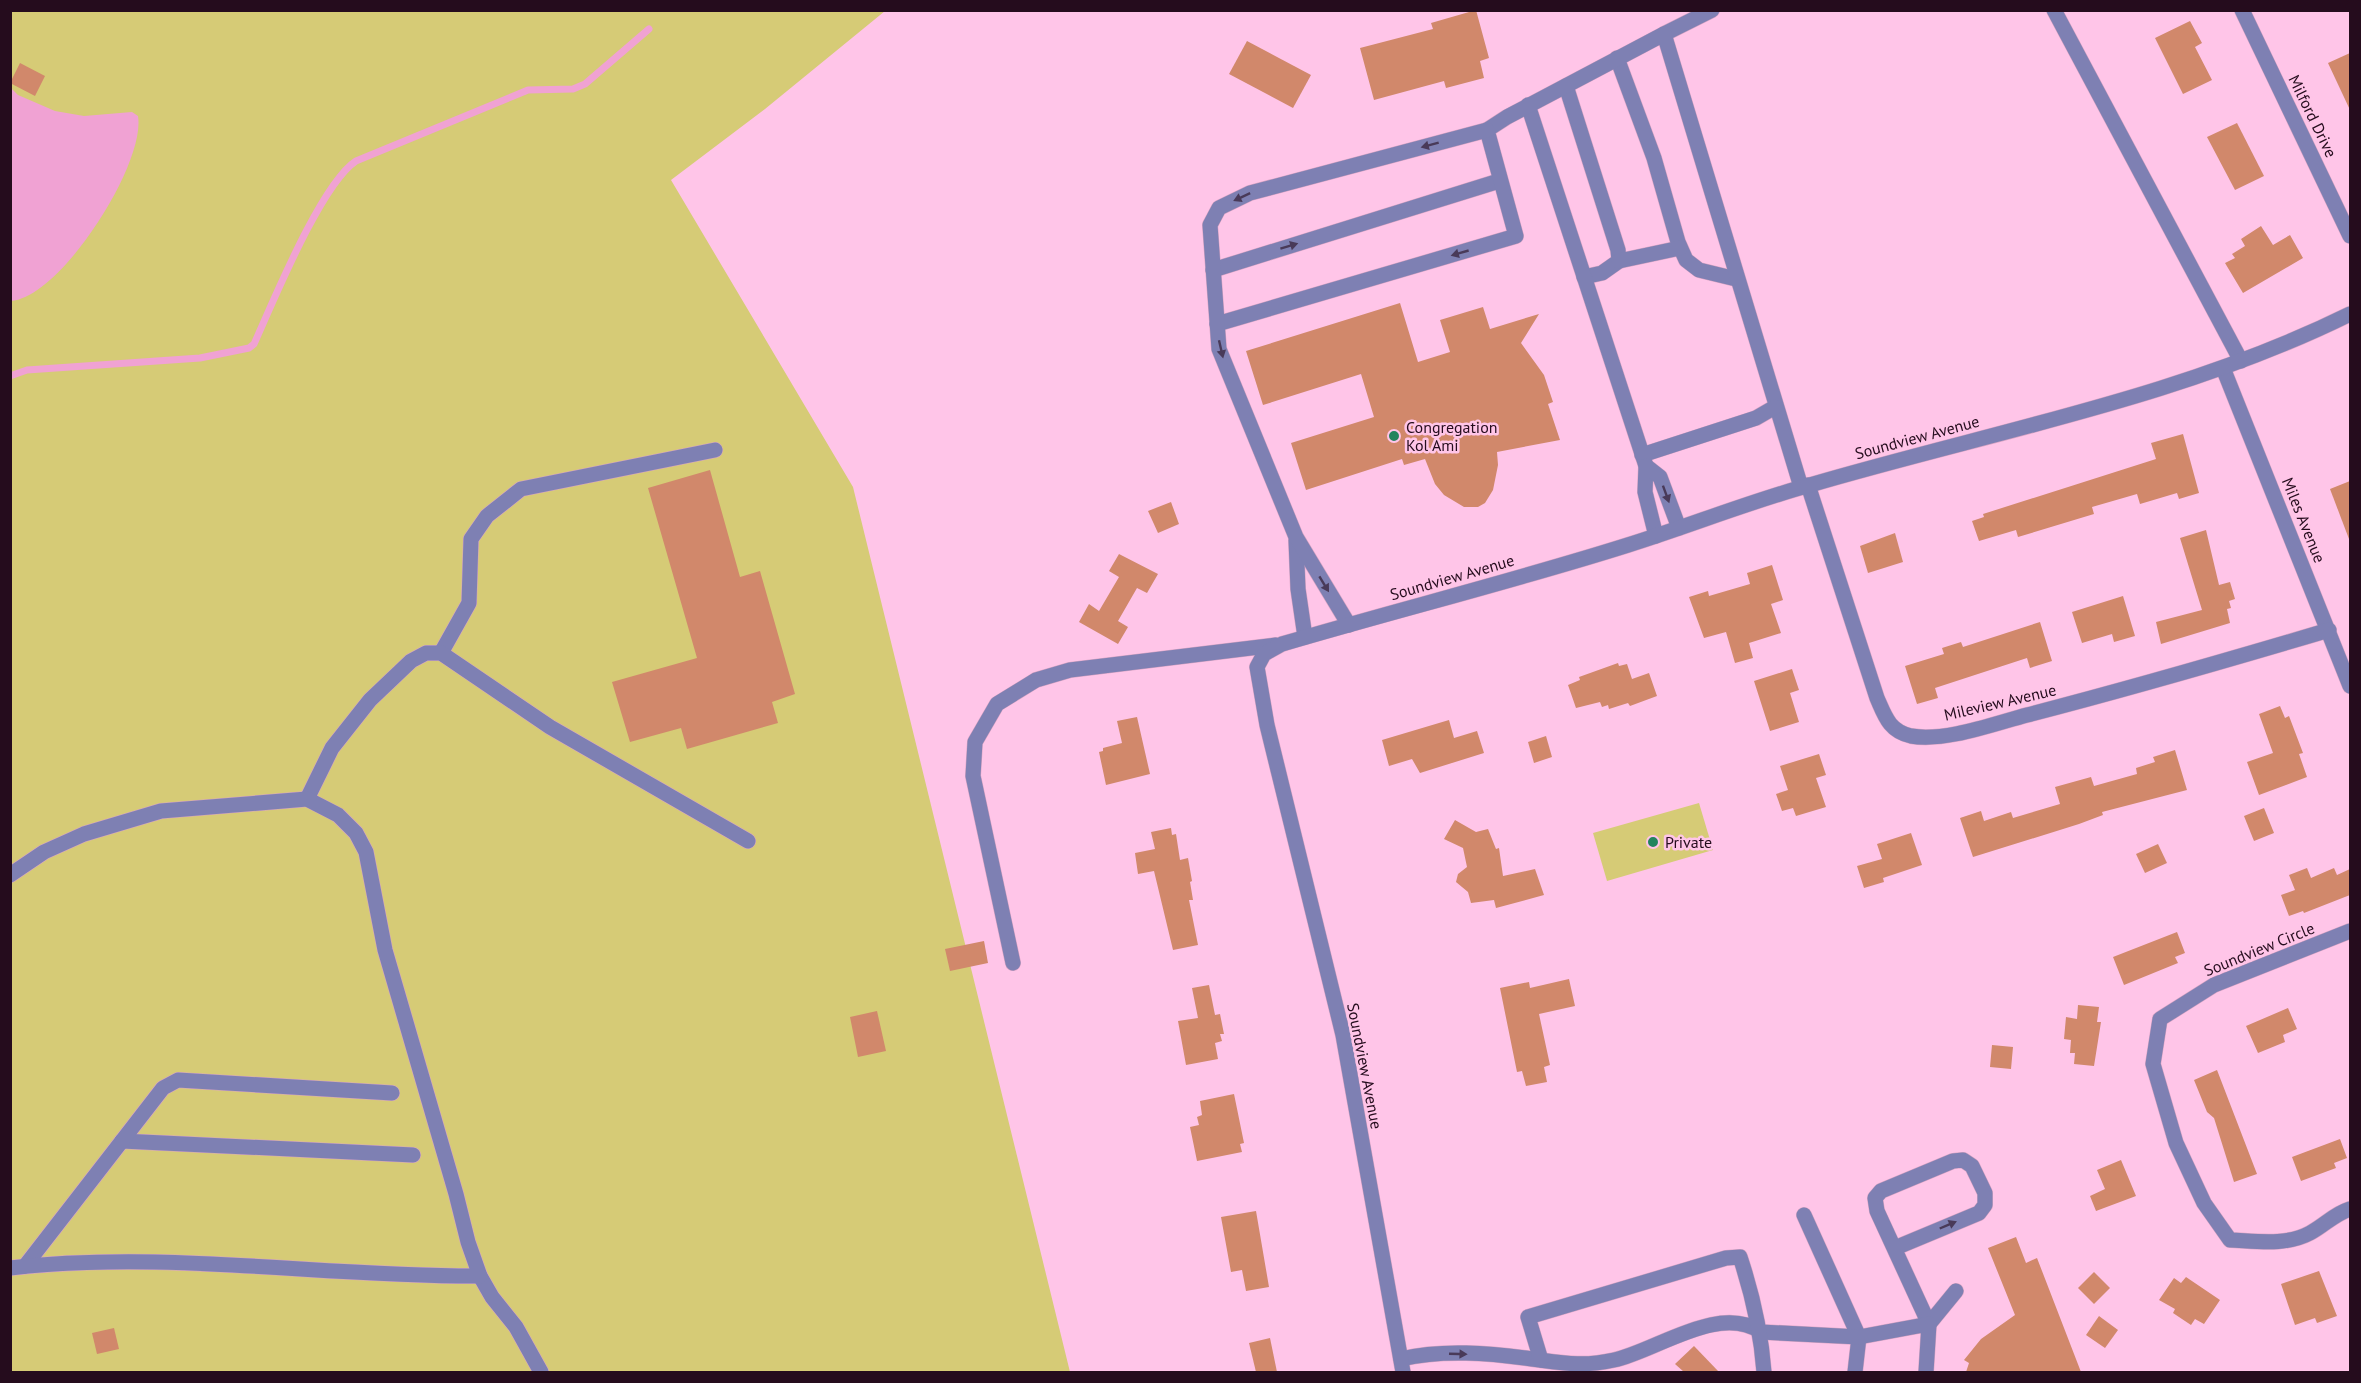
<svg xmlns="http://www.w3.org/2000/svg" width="2361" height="1383" font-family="'PT Sans',sans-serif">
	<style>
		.green { fill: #d6cb76 }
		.water { fill: #f0a2d3 }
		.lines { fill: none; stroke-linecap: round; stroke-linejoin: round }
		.stream { stroke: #f0a2d3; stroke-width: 7 }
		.building { fill: #d1886b }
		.minor-casing { stroke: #d8a4c3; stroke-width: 16 }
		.minor { stroke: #7e80b3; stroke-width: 15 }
		.oneway { fill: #493a59 }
		.poi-dot { fill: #22845d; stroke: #ffc5e8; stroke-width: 2 }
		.labels { text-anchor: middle; stroke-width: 5; stroke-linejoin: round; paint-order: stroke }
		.street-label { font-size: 16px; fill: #250c1d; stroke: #ffc5e8 }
		.poi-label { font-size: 16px; fill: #250c1d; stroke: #ffc5e8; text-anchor: start }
	</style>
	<rect width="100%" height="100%" fill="#ffc5e8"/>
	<g class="green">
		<path d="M10,11H885L765,109L671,180L853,487L1070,1372H11Z"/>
		<path d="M1699,803L1713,850L1607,881L1593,833Z"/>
	</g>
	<path class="water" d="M11,88L18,95L55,111L84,116L132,112L138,116C146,164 61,297 11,301Z"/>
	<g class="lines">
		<path class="stream" d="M10,376L27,370L200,358L249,348L254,344C273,302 321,184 356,161L528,90L573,89L585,84L649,29"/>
	</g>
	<g class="building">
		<path d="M1476,10L1489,58L1480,61L1484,78L1446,88L1444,81L1374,100L1360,48L1433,29L1431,23Z"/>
		<path d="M2190,21L2202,43L2195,47L2212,80L2183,94L2155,38Z"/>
		<path d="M1247,41L1311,75L1293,108L1229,74Z"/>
		<path d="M2350,53V110L2328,63Z"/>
		<path d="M20,63L45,76L35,96L10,83Z"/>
		<path d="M2237,123L2264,176L2235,190L2207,137Z"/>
		<path d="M2261,226L2273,245L2290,235L2303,258L2243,293L2225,263L2235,258L2232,254L2245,246L2241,239Z"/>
		<path d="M1400,303L1418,362L1450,352L1440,320L1483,307L1490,329L1539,314L1521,343L1544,375L1553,402L1548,404L1560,440L1497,452L1498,465L1493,490L1485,503L1478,507H1464L1444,495L1435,484L1425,459L1404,465L1402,459L1306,490L1291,443L1374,417L1361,374L1263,405L1246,351Z"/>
		<path d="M2183,434L2199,493L2179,499L2177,493L2140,504L2137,494L2092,507L2094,514L2051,527L2018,537L2016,530L1979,541L1972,521L1984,517L1983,514L2156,459L2151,443Z"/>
		<path d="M710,470L740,577L760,571L795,694L772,702L778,723L687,749L681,728L630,742L612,682L697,658L648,488Z"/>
		<path d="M2350,481V538L2349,539L2330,489Z"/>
		<path d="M1171,502L1179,524L1158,533L1148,511Z"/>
		<path d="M2206,530L2219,585L2230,582L2235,599L2229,601L2231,608L2227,609L2230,623L2161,644L2156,622L2202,610L2180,538Z"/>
		<path d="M1895,533L1903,562L1868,573L1860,546Z"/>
		<path d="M1119,554L1158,574L1147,593L1137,588L1118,621L1128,627L1118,644L1079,622L1089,604L1099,611L1119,577L1109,571Z"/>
		<path d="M1772,565L1783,600L1771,604L1781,633L1749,643L1753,658L1735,663L1726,632L1704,638L1689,597L1708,591L1709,596L1750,584L1747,573Z"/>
		<path d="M2123,596L2135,636L2114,642L2112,634L2082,643L2072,612Z"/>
		<path d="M2040,622L2052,661L2030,668L2027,658L1935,688L1938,698L1917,704L1905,666L1944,654L1942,648L1961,642L1963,647Z"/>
		<path d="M1618,663L1619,666L1627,664L1632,679L1649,673L1657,696L1630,706L1628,703L1609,709L1608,705L1602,707L1600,702L1576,708L1568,685L1580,680L1579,677Z"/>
		<path d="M1792,669L1799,690L1790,693L1799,722L1770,731L1754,681Z"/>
		<path d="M2280,706L2285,718L2289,716L2303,753L2299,754L2307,777L2259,795L2247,762L2273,753L2259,714Z"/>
		<path d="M1137,717L1150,774L1106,785L1099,752L1103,751V748L1122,743L1117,721Z"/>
		<path d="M1449,720L1454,738L1477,731L1484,753L1420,773L1412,759L1389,766L1382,740Z"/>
		<path d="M1546,736L1552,757L1534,763L1528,742Z"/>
		<path d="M2175,750L2187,790L2102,812L2103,815L2079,824L1973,857L1960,818L1981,811L1984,821L2011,812L2013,818L2060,804L2055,787L2091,777L2094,786L2137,774L2136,768L2155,762L2153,757Z"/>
		<path d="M1819,754L1826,775L1816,778L1826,807L1796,816L1793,808L1782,811L1776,794L1788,790L1780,766Z"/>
		<path d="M2264,808L2274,833L2254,841L2244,816Z"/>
		<path d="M1455,820L1476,832L1488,829L1496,849L1499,848L1503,876L1535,869L1544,895L1496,908L1494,900L1471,903L1468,892L1456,882L1458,874L1467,867L1463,848L1444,839Z"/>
		<path d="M1171,828L1172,835L1176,834L1180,860L1188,858L1192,881L1190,882L1193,900H1189L1198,945L1173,950L1154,871L1138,874L1135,853L1155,849L1151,832Z"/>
		<path d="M1911,833L1922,865L1883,878L1884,882L1864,888L1857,866L1882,859L1877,844Z"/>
		<path d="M2158,844L2167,863L2145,873L2136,854Z"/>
		<path d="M2307,868L2311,878L2334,868L2337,875L2350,869V895L2304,913L2303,911L2289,916L2281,895L2295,890L2289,875Z"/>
		<path d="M2177,932L2185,953L2175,957L2178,963L2124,985L2113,957Z"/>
		<path d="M984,941L988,963L950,971L945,949Z"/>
		<path d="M1569,979L1575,1006L1539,1014L1550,1065L1544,1067L1547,1082L1526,1086L1522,1071L1517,1072L1500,988L1529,982L1530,988Z"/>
		<path d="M1209,985L1215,1015L1220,1014L1224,1034H1220L1222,1041L1215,1043L1218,1059L1186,1065L1178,1021L1198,1018L1192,988Z"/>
		<path d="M2078,1005L2099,1007L2097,1022H2101L2094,1066L2074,1064L2075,1053H2070L2071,1040L2064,1039L2066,1017L2077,1019Z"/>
		<path d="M2288,1008L2297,1029L2283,1035L2285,1042L2258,1053L2246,1026Z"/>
		<path d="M877,1011L886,1051L858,1057L850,1017Z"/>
		<path d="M1992,1045L2013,1047L2011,1069L1990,1067Z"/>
		<path d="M2217,1070L2257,1174L2234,1182L2214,1118L2207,1112L2194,1080Z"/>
		<path d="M1234,1094L1244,1143L1240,1144L1242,1152L1197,1161L1190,1127L1199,1125L1197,1117L1202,1115L1200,1101Z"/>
		<path d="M2340,1139L2347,1158L2334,1163L2336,1168L2301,1181L2292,1157Z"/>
		<path d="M2121,1160L2136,1196L2096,1211L2090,1196L2105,1189L2097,1170Z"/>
		<path d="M1256,1211L1269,1287L1246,1291L1242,1270L1231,1272L1221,1217Z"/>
		<path d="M2016,1237L2026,1263L2037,1258L2081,1372H1966L1969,1363L1964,1360L1981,1339L2015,1315L1988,1248Z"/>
		<path d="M2319,1271L2337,1316L2317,1323L2315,1318L2295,1325L2281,1284Z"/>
		<path d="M2094,1272L2110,1288L2094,1304L2078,1288Z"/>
		<path d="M2186,1277L2220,1300L2204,1324L2195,1319L2191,1325L2173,1313L2175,1309L2159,1300L2174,1278L2181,1283Z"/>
		<path d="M2099,1316L2118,1330L2105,1348L2086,1335Z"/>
		<path d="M114,1328L119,1349L97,1354L92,1333Z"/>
		<path d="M1270,1338L1277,1372H1256L1249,1343Z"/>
		<path d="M1694,1346L1719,1372H1684L1675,1364Z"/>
	</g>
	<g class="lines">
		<defs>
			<g id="minor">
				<path d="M2054,10L2241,361"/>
				<path d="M2242,10L2350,236"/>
				<path d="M1664,34L1712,10"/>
				<path d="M1617,58L1654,158L1678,242L1686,260L1699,270L1736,279"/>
				<path d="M1566,86L1618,250L1619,261L1602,273L1584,277"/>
				<path d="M1528,105L1646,466L1645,492L1656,536"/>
				<path d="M1619,261L1680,248"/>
				<path d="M1213,270L1499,181"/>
				<path d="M1217,324L1516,236L1487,130L1507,117L1664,34L1801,487"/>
				<path d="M2223,368L2350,686"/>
				<path d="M1642,455L1756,418L1775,407"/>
				<path d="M1646,466L1660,477L1679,528"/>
				<path d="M1808,485L1877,698C1885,716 1889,731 1911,736C1945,742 1993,724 2027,715C2128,689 2228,660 2329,630"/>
				<path d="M1296,540L1298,589L1305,637"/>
				<path d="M1349,625L1296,537L1219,349L1210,225L1219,208L1250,193L1487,130"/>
				<path d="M441,653L469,603L471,539L487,516L521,489L715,450"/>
				<path d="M307,799L332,748L370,700L411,661L426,653H441L550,727L748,841"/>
				<path d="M10,875L44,852L84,834L161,811L307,799L338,815L356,833L366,852L385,950L456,1194L468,1242L480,1276L492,1297L516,1327L541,1372"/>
				<path d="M2350,931L2214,985L2160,1019L2153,1064L2176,1143L2204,1203L2230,1240C2256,1241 2286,1246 2310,1233C2325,1225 2334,1214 2350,1209"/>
				<path d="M1013,963L973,776L975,742L997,704L1036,680L1070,670L1276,645"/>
				<path d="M122,1141L413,1155"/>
				<path d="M1804,1215L1859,1337L1855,1372"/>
				<path d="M1895,1248L1979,1213L1985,1205V1193L1972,1166L1963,1160L1953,1161L1881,1191L1875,1198L1877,1211L1929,1324L1956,1291"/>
				<path d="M25,1266L163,1088L178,1080L392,1093"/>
				<path d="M10,1268C165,1250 325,1277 480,1276"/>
				<path d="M1401,1359C1443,1349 1489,1353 1532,1359C1563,1363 1583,1367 1614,1360C1656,1351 1719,1303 1761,1332L1859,1337L1929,1324L1926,1372"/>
				<path d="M1541,1360L1528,1317L1726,1258L1740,1257C1753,1296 1761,1332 1764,1372"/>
				<path d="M1403,1372L1343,1035L1267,725L1257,667L1264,654L1282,644C1397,610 1514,581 1628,545C1689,526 1748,502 1810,485C1990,432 2180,398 2350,314"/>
			</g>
		</defs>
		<use href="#minor" class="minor-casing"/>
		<use href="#minor" class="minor"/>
	</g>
	<defs><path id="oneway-solid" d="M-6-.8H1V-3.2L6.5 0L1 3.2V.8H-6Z" transform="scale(1.5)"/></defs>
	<g class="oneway">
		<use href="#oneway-solid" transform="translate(1430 145) rotate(165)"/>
		<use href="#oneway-solid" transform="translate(1242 197) rotate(155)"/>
		<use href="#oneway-solid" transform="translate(1289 246) rotate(-17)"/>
		<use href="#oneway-solid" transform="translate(1460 253) rotate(164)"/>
		<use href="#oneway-solid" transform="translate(1221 349) rotate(77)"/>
		<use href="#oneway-solid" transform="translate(1666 494) rotate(70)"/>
		<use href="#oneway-solid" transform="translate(1324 584) rotate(59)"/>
		<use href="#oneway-solid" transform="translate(1948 1225) rotate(-23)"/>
		<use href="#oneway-solid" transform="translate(1458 1354) rotate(2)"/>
	</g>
	<g class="poi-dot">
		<circle cx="1394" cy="436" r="6"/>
		<circle cx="1653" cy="842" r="6"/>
	</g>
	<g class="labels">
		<g class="street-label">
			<text transform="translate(2313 116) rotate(64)" y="6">Milford Drive</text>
			<text transform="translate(1917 437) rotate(-15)" y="6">Soundview Avenue</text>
			<text transform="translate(2304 520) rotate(68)" y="6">Miles Avenue</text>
			<text transform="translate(1452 577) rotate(-16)" y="6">Soundview Avenue</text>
			<text transform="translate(2000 702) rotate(-13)" y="6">Mileview Avenue</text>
			<text transform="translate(2259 949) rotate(-22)" y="6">Soundview Circle</text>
			<text transform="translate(1365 1066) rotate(79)" y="6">Soundview Avenue</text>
		</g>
		<g class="poi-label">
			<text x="1406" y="433">Congregation<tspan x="1406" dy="18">Kol Ami</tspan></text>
			<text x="1665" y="848">Private</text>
		</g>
	</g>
	<rect width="2361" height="1383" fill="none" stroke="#250c1d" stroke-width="24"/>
</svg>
